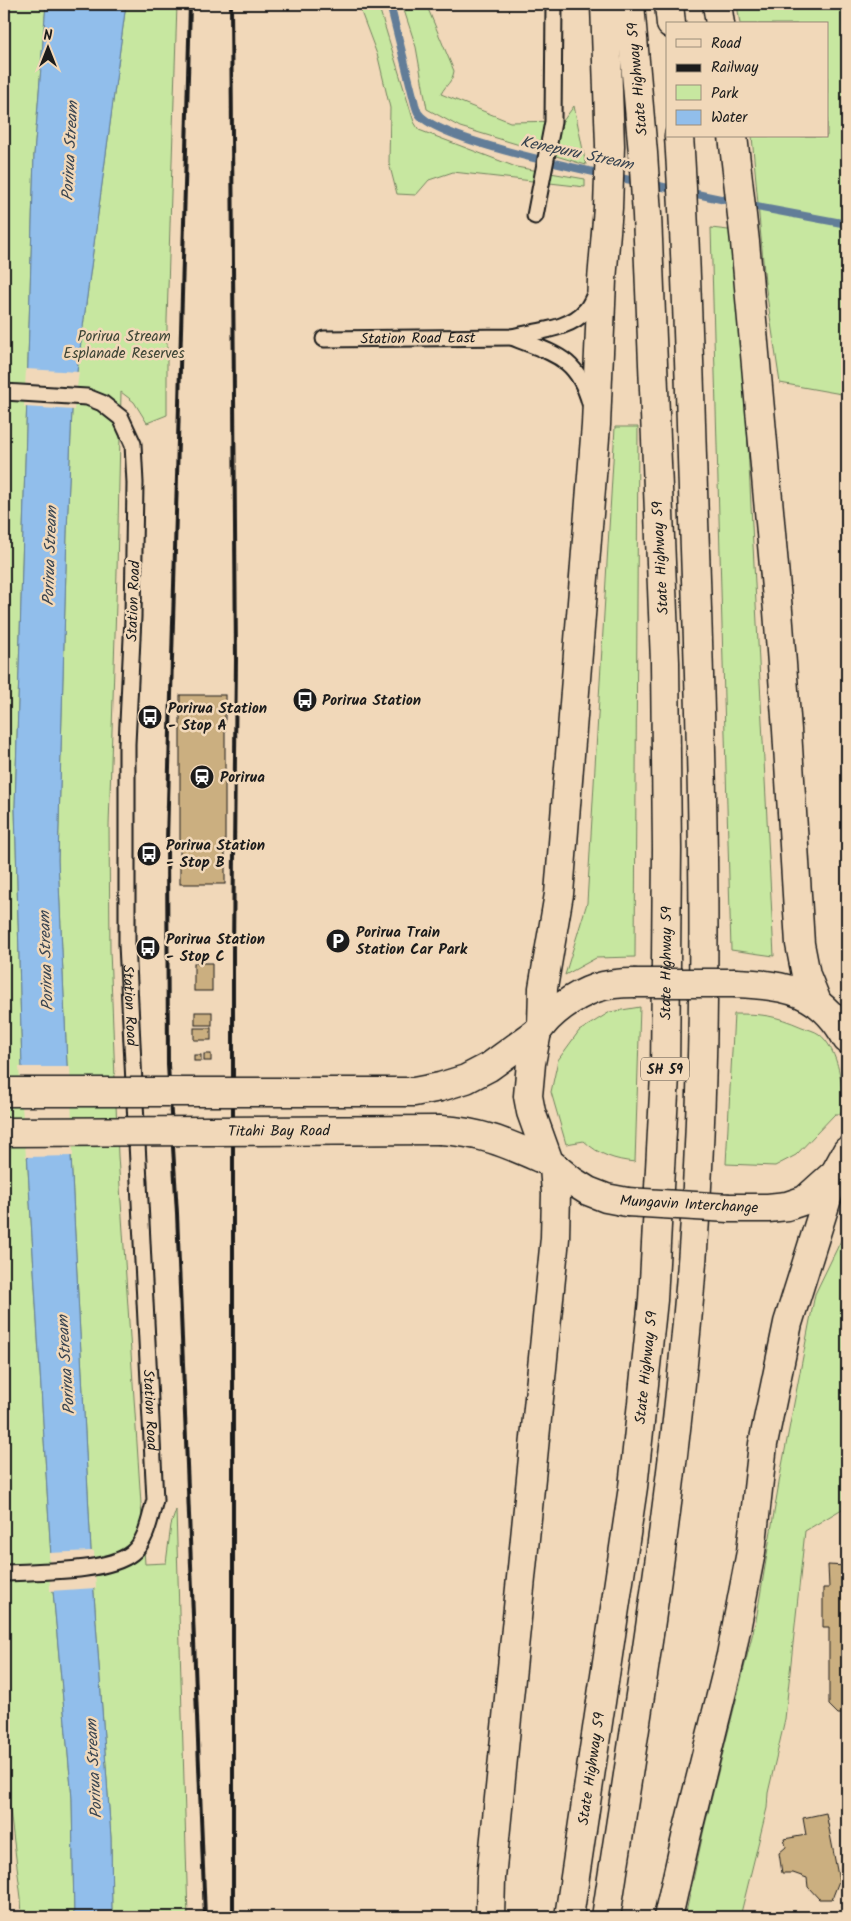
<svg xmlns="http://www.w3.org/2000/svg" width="851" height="1921" font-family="Kalam,sans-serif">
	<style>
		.green { fill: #c7e7a0; stroke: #72825e }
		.water { fill: #91beeb; stroke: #627d98 }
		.pier { fill: #f1d8b9 }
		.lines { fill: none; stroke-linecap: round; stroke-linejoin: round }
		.stream { stroke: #627d98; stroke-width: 8 }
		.building { fill: #cbaf80; stroke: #1c1c1c }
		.service-casing { stroke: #1c1c1c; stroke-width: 19 }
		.secondary-casing { stroke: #1c1c1c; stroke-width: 31 }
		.primary-casing { stroke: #1c1c1c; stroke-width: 31 }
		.service { stroke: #f1d8b9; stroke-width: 15 }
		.secondary { stroke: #f1d8b9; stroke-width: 28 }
		.primary { stroke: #f1d8b9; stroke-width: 28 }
		.rail { stroke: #1c1c1c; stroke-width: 4 }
		.secondary-bridge-casing { stroke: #1c1c1c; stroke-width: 31; stroke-linecap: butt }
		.secondary-bridge { stroke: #f1d8b9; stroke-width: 28 }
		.labels { text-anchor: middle; stroke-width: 5; stroke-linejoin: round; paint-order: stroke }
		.shield { fill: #f1d8b9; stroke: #5c544b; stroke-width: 1 }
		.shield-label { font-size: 14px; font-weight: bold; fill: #1c1c1c }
		.street-label { font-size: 15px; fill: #1c1c1c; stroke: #f1d8b9 }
		.park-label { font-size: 15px; fill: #3e4536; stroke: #f1d8b9 }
		.poi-label { font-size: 15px; font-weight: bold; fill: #1c1c1c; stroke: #f1d8b9; text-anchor: start }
		.water-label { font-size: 16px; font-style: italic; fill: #394450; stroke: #f1d8b9 }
	</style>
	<rect width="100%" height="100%" fill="#f1d8b9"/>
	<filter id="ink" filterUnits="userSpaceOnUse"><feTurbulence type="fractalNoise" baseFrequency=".02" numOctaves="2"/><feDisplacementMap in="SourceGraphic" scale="10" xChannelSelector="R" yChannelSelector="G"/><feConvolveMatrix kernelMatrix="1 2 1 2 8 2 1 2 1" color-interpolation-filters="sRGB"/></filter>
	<g filter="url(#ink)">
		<g class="green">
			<path d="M4,4H46L34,155L15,807L22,1067L53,1591L72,1798L74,1917H22L21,1898L4,1762Z"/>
			<path d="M126,4H177L167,320V415L147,423L134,402L121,392L117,571L109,826L110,950L118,1156L145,1564L166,1563L171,1525L176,1510L188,1917H112L111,1838L91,1551L71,1156L58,860L67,531L72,409Z"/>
			<path d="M358,4H378L414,122L419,130L516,167L585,179V187L453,172L429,180L416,195L397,194L389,163L390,108L378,57Z"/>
			<path d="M402,4H426L454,71C452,83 446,84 441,94L510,122L563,121L574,106L586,165L460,127L427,109L416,47Z"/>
			<path d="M737,4H847V395L780,383L765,283L752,136H827V24H740Z"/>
			<path d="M711,228L737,231L774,956L731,950Z"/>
			<path d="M615,427H638L635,957L596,958L565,975L587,903Z"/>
			<path d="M640,1007L635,1162C615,1160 599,1155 584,1141L566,1144L551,1092L558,1060L579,1031L610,1012Z"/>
			<path d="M734,1014C763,1014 774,1015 802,1027C807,1029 815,1031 819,1034C839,1049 845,1091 841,1114H835L796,1155L775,1166L726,1164Z"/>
			<path d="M847,1228V1506L805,1531L785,1719L768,1793L767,1808L740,1917H685L704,1829L756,1620L781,1471L815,1294Z"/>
		</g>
		<path class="water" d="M46,4H126L72,409L67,531L58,860L71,1156L91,1551L111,1838L112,1917H74L72,1798L53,1591L22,1067L15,807L34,155Z"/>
		<g class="pier">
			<path d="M26,369L79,372L74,410L24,407Z"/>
			<path d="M19,1067H70L73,1156L26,1157Z"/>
			<path d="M91,1551H94L96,1588L50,1591L49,1553Z"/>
		</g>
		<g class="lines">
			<g class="stream">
				<path d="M390,4L415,104C416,107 417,112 419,114C440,142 600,173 640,182"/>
				<path d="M651,184L676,190"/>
				<path d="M687,192L735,202"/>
				<path d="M746,205L847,224"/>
			</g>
		</g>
		<g class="building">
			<rect x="180" y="695" width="45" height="189"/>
			<rect x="194" y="963" width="18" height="28"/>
			<rect x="195" y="1012" width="17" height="13"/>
			<rect x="194" y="1028" width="17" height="12"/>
			<rect x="204" y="1054" width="7" height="7"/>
			<rect x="194" y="1055" width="7" height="6"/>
			<path d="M828,1565L847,1566V1714H838L829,1705V1627H823V1588H829Z"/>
			<path d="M826,1813L839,1881L832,1899H819L808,1887L807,1878L793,1873H782L779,1853L786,1847L784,1839L806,1835L803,1818Z"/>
		</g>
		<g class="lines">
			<defs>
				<g id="service">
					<path d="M535,216L553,122L554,4"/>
					<path d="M512,337C553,354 577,356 590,403"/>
					<path id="s1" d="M324,339L512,337C535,331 570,330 586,310C590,306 593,298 596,292"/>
					<path id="s2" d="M4,392L87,397L102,403L121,418L133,444L135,483L133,617L127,744V944L155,1500C150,1517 147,1541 132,1553C107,1573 37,1571 4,1573"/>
				</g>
				<g id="secondary">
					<path d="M736,983C787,985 821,991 847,1039"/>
					<path d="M440,1087L466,1079L489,1067L537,1032"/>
					<path d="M440,1130C484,1132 510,1145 549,1162"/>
					<path d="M627,1202L606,1198L588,1191L572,1181L549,1162L531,1112L528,1096L531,1063L537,1032C549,1013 575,995 596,988C608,984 621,983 634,983"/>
					<path d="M729,1208H768L787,1206L805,1200L835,1173L847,1151"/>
				</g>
				<g id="primary">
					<path d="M669,4L671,24"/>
					<path d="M717,4L720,24"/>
					<path d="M733,136L745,242L778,611L787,730L800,944L806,975L817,1002"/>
					<path d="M542,1025L543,988L559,894L596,425L602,280L608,208L610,146L605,4"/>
					<path d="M490,1917L491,1878L555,1238L556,1193L554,1167"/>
					<path id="s3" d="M569,1917L633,1487L653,1300L665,1075L667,849L665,662L647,215L643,153L630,4"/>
					<path d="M606,1917C640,1696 677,1473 693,1249C710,1017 703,782 695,549C690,412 688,274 679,136"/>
					<path d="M668,1917L687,1833L731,1655L751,1552L763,1444L788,1323L835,1173"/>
				</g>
			</defs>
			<use href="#service" class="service-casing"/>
			<use href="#secondary" class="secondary-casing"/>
			<use href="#primary" class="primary-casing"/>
			<use href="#service" class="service"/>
			<use href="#secondary" class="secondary"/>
			<use href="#primary" class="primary"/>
			<g class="rail">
				<path d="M190,4L167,840L168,1065L177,1213L205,1917"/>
				<path d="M231,4L236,659L233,951V1917"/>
			</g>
			<defs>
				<g id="secondary-bridge">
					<path d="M634,983H736"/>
					<path d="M4,1092H414L440,1087"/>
					<path id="s4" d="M4,1132L440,1130"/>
					<path d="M627,1202L729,1208"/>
				</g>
			</defs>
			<use href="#secondary-bridge" class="secondary-bridge-casing"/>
			<use href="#secondary-bridge" class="secondary-bridge"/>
		</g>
	</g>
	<defs>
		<symbol id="bus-disc" viewBox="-11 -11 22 22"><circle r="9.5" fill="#1c1c1c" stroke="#f1d8b9"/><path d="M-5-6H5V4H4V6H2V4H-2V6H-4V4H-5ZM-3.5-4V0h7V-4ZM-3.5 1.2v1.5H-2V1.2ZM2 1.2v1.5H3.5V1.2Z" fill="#fff"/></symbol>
		<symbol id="station-disc" viewBox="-11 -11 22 22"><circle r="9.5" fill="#1c1c1c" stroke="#f1d8b9"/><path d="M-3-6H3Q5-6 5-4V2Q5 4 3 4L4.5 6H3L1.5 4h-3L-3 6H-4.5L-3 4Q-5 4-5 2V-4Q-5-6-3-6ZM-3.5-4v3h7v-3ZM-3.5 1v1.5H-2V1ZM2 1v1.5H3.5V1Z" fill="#fff"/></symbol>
		<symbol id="parking-disc" viewBox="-11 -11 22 22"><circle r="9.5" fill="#1c1c1c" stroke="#f1d8b9"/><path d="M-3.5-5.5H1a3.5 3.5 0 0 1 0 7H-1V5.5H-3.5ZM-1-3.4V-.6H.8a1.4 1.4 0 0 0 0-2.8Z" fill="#fff"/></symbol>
	</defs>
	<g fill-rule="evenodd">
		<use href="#bus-disc" x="291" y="686" width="28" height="28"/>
		<use href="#bus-disc" x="136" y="703" width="28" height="28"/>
		<use href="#station-disc" x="188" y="763" width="28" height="28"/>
		<use href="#bus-disc" x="135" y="840" width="28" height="28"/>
		<use href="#parking-disc" x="324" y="927" width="28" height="28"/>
		<use href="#bus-disc" x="134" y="934" width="28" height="28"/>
	</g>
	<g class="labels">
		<rect class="shield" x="641" y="1057.5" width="48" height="23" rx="4"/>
		<g class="shield-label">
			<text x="665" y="1074">SH 59</text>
		</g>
		<g class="street-label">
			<text transform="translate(637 79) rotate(-95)" y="5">State Highway 59</text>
			<text dy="5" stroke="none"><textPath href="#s1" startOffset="94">Station Road East</textPath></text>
			<text transform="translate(660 558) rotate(-93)" y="5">State Highway 59</text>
			<text transform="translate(133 601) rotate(-88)" y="5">Station Road</text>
			<text dy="5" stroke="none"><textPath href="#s3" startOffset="960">State Highway 59</textPath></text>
			<text dy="5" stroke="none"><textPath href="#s2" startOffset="714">Station Road</textPath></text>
			<text dy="5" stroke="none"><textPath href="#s4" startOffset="275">Titahi Bay Road</textPath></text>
			<text transform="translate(689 1204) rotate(3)" y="5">Mungavin Interchange</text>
			<text dy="5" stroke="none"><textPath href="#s3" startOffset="555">State Highway 59</textPath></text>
			<text dy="5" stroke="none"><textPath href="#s2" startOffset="1119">Station Road</textPath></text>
			<text dy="5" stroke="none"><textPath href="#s3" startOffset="150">State Highway 59</textPath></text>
		</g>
		<g class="park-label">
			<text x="124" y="341">Porirua Stream<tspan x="124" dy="17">Esplanade Reserves</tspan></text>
		</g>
		<g class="poi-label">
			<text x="322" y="705">Porirua Station</text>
			<text x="168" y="713">Porirua Station<tspan x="168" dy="17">- Stop A</tspan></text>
			<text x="220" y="782">Porirua</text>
			<text x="166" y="850">Porirua Station<tspan x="166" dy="17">- Stop B</tspan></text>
			<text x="356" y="937">Porirua Train<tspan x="356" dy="17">Station Car Park</tspan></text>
			<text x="166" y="944">Porirua Station<tspan x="166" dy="17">- Stop C</tspan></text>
		</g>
		<g class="water-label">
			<text transform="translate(69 151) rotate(-87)" y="6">Porirua Stream</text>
			<text transform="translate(577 152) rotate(12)" y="6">Kenepuru Stream</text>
			<text transform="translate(49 556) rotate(-88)" y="6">Porirua Stream</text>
			<text transform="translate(45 961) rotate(-92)" y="6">Porirua Stream</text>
			<text transform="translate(65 1365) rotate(-94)" y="6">Porirua Stream</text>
			<text transform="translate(93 1769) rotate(-93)" y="6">Porirua Stream</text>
		</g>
	</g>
	<rect width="851" height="1921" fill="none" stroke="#f1d8b9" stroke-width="20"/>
	<rect x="10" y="10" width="831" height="1901" fill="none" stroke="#1c1c1c" stroke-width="2" filter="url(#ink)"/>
	<rect x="666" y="22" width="162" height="115" fill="#f1d8b9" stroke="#9c8d7a"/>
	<rect x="676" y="39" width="25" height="8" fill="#f1d8b9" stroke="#9c8d7a"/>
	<text x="711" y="48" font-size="15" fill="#1c1c1c">Road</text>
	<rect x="676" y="64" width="25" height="8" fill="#1c1c1c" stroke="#9c8d7a"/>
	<text x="711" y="72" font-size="15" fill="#1c1c1c">Railway</text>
	<rect x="676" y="85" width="25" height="15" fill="#c7e7a0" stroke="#9c8d7a"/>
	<text x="711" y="98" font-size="15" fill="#1c1c1c">Park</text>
	<rect x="676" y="110" width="25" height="15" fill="#91beeb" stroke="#9c8d7a"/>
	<text x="711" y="122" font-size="15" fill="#1c1c1c">Water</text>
	<g transform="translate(48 48)" stroke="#f1d8b9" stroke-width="4" paint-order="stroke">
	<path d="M0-4L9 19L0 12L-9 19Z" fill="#1c1c1c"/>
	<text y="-8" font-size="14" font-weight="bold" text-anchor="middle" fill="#1c1c1c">N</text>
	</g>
</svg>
